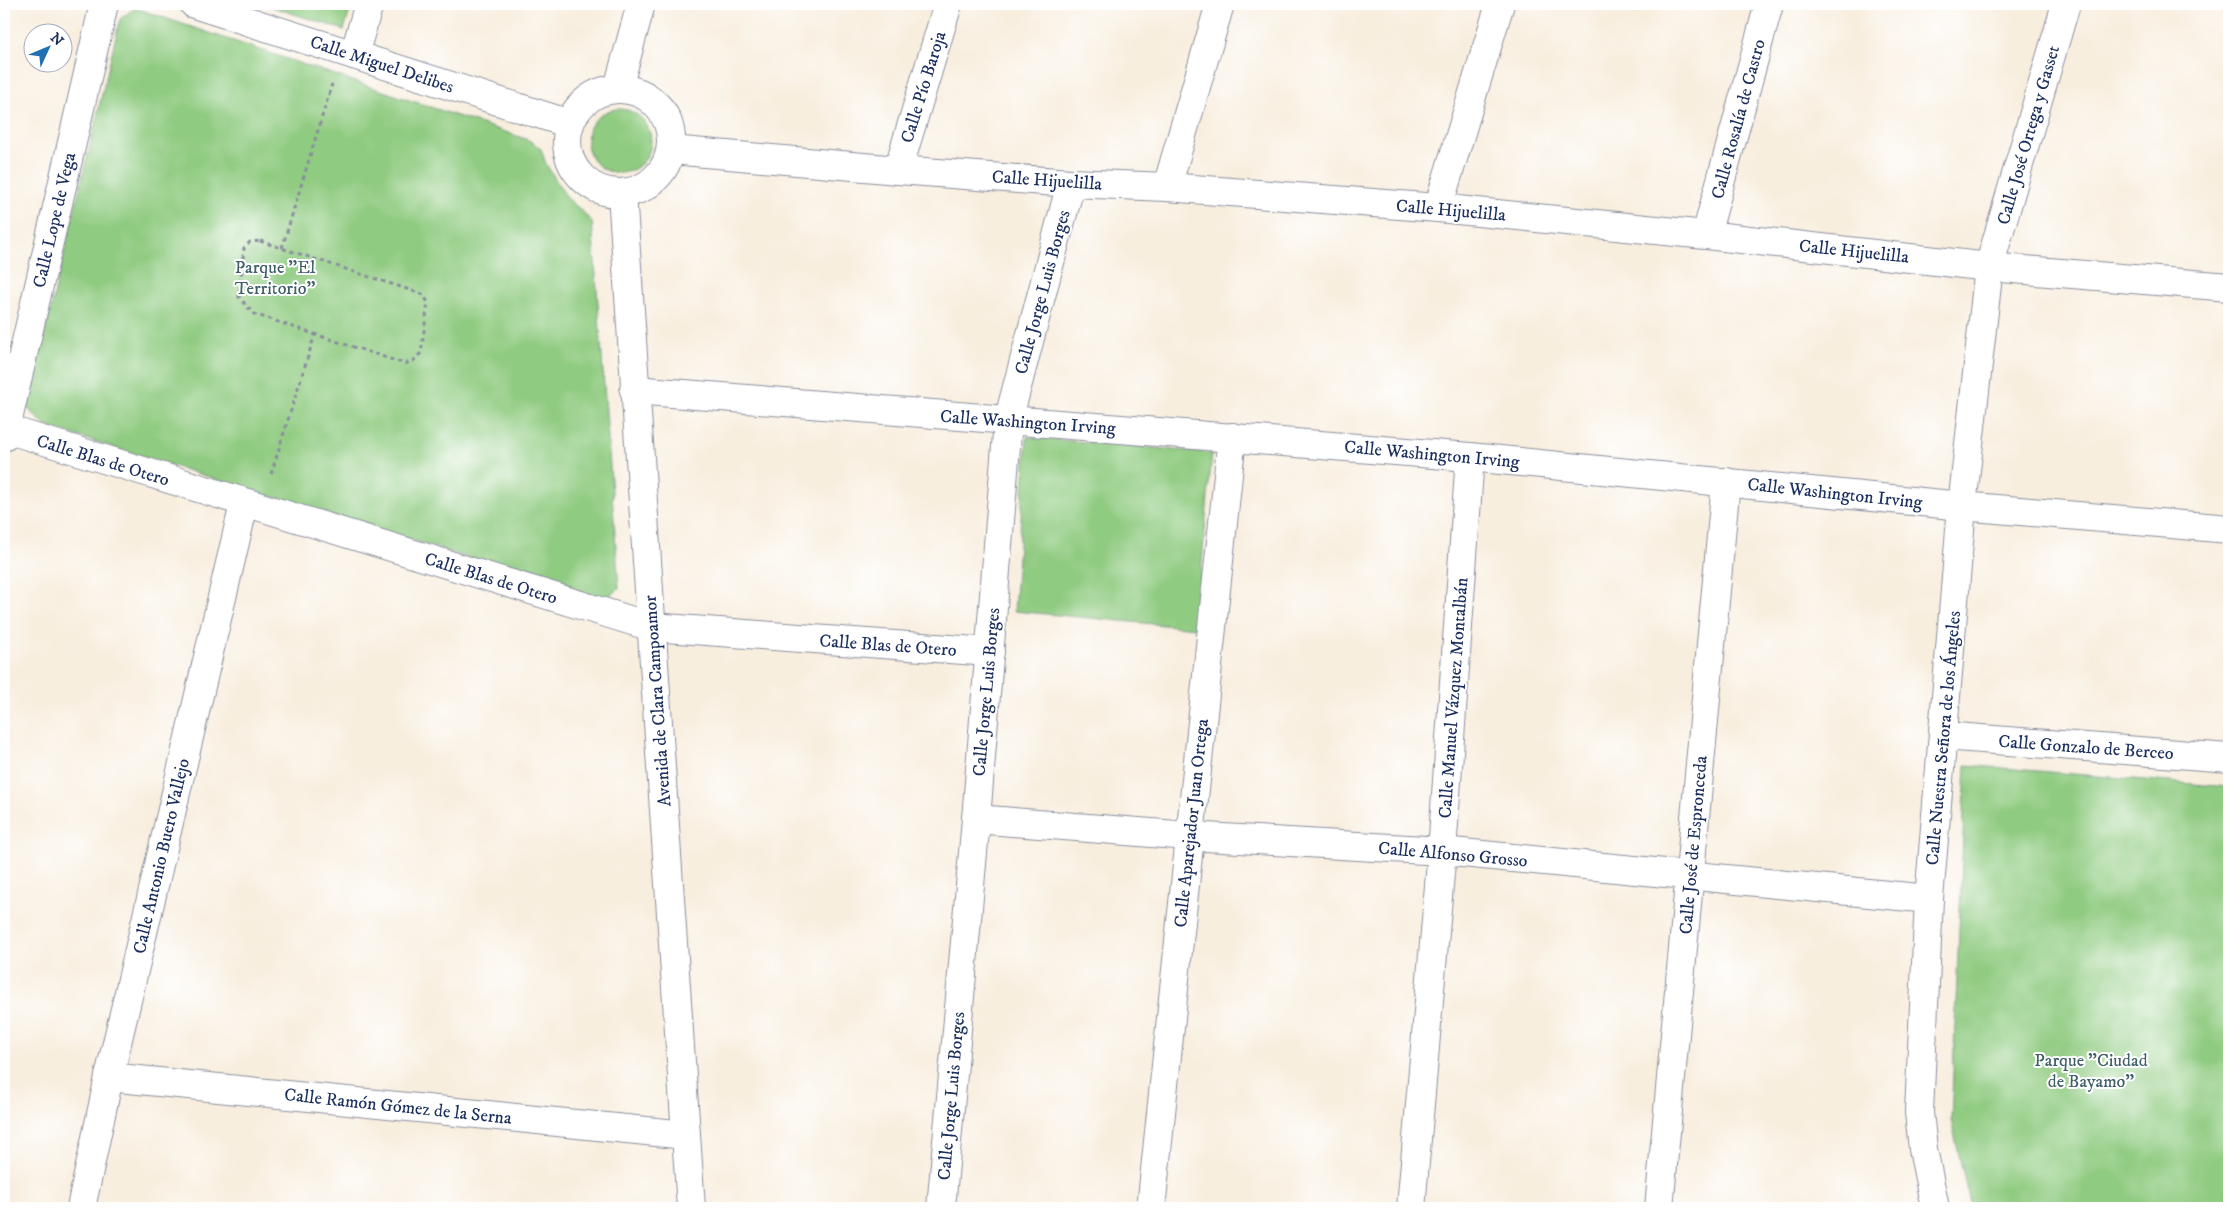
<svg xmlns="http://www.w3.org/2000/svg" width="2233" height="1212" font-family="'IM FELL DW Pica',serif">
	<style>
		.green { fill: #8fcb80; stroke: #557d6f }
		.lines { fill: none; stroke-linecap: round; stroke-linejoin: round }
		.minor-casing { stroke: #8a8e9e; stroke-width: 30 }
		.path { stroke: #8a8e9e; stroke-width: 3; stroke-dasharray: 4 4; stroke-linecap: butt }
		.minor { stroke: #fff; stroke-width: 28 }
		.labels { text-anchor: middle; stroke-width: 4; stroke-linejoin: round; paint-order: stroke }
		.street-label { font-size: 18px; fill: #1b2f5e; stroke: #fff }
		.park-label { font-size: 18px; fill: #3e5e68; stroke: #fff }
	</style>
	<rect width="100%" height="100%" fill="#fff"/>
	<filter id="ink" filterUnits="userSpaceOnUse"><feTurbulence type="fractalNoise" baseFrequency=".02" numOctaves="2"/><feDisplacementMap in="SourceGraphic" scale="10" xChannelSelector="R" yChannelSelector="G"/><feConvolveMatrix kernelMatrix="1 2 1 2 8 2 1 2 1" color-interpolation-filters="sRGB"/></filter>
	<filter id="wash" filterUnits="userSpaceOnUse"><feTurbulence type="fractalNoise" baseFrequency=".0096" numOctaves="4" result="noise"/><feDisplacementMap in="SourceGraphic" scale="20" xChannelSelector="R" yChannelSelector="G"/><feGaussianBlur stdDeviation="1.12" result="paint"/><feColorMatrix in="noise" values="0 0 0 0 0 0 0 0 0 0 0 0 0 0 0 0 0 1.4 0 .05"/><feComposite in="paint" operator="in"/></filter>
	<g filter="url(#wash)">
		<rect width="100%" height="100%" fill="#f8eede"/>
		<g class="green">
			<path d="M263,4H352L344,30Z"/>
			<path d="M135,8L529,140L541,149L546,164L567,198L583,212L592,222L619,588L604,600L45,426L27,408L120,19Z"/>
			<circle cx="619" cy="141" r="32"/>
			<path d="M1027,437L1212,453L1196,628L1014,611Z"/>
			<path d="M1966,765L2229,787V1173L2227,1208H1971L1951,1120Z"/>
		</g>
	</g>
	<g filter="url(#ink)">
		<g class="lines">
			<defs>
				<g id="minor">
					<path d="M194,4L570,124"/>
					<path d="M354,55L369,4"/>
					<path d="M618,88L641,4"/>
					<circle cx="619" cy="141" r="52"/>
					<path d="M671,150L898,170L1071,183L1167,187L1438,208L1706,235L1989,267L2229,287"/>
					<path d="M898,170L948,4"/>
					<path d="M1167,187L1220,4"/>
					<path d="M622,193L691,1208"/>
					<path d="M1438,208L1500,4"/>
					<path d="M1706,235L1769,4"/>
					<path d="M634,390L1470,457L1962,506L2229,529"/>
					<path d="M6,429L652,627L990,652"/>
					<path d="M4,437L104,4"/>
					<path d="M1943,736L2229,758"/>
					<path d="M976,819L1189,836L1442,851L1929,899"/>
					<path d="M109,1077L686,1135"/>
					<path d="M81,1208L109,1077L244,504"/>
					<path d="M941,1208L976,819L1008,421L1071,183"/>
					<path d="M1151,1208L1232,437"/>
					<path d="M1411,1208L1442,851L1470,457"/>
					<path d="M1659,1208L1726,482"/>
					<path d="M1935,1208L1923,1149L1919,1112L1929,899L1962,506L1989,267L2066,4"/>
				</g>
			</defs>
			<use href="#minor" class="minor-casing"/>
			<g class="path">
				<path d="M260,241L422,294L428,302L421,353L413,361L405,364L254,314L239,297L244,248L250,242Z"/>
				<path d="M282,248L332,84"/>
				<path d="M271,474L315,334"/>
			</g>
			<use href="#minor" class="minor"/>
		</g>
	</g>
	<g class="labels">
		<g class="street-label">
			<text transform="translate(382 64) rotate(18)" y="6">Calle Miguel Delibes</text>
			<text transform="translate(923 87) rotate(-73)" y="6">Calle Pío Baroja</text>
			<text transform="translate(1738 119) rotate(-75)" y="6">Calle Rosalía de Castro</text>
			<text transform="translate(2028 135) rotate(-74)" y="6">Calle José Ortega y Gasset</text>
			<text transform="translate(1047 180) rotate(4)" y="6">Calle Hijuelilla</text>
			<text transform="translate(1451 210) rotate(5)" y="6">Calle Hijuelilla</text>
			<text transform="translate(54 220) rotate(-77)" y="6">Calle Lope de Vega</text>
			<text transform="translate(1854 251) rotate(6)" y="6">Calle Hijuelilla</text>
			<text transform="translate(1042 292) rotate(-75)" y="6">Calle Jorge Luis Borges</text>
			<text transform="translate(1028 422) rotate(4)" y="6">Calle Washington Irving</text>
			<text transform="translate(1432 454) rotate(5)" y="6">Calle Washington Irving</text>
			<text transform="translate(103 460) rotate(17)" y="6">Calle Blas de Otero</text>
			<text transform="translate(1835 493) rotate(6)" y="6">Calle Washington Irving</text>
			<text transform="translate(491 578) rotate(17)" y="6">Calle Blas de Otero</text>
			<text transform="translate(888 645) rotate(4)" y="6">Calle Blas de Otero</text>
			<text transform="translate(986 692) rotate(-85)" y="6">Calle Jorge Luis Borges</text>
			<text transform="translate(1453 698) rotate(-86)" y="6">Calle Manuel Vázquez Montalbán</text>
			<text transform="translate(657 701) rotate(-94)" y="6">Avenida de Clara Campoamor</text>
			<text transform="translate(1943 738) rotate(-85)" y="6">Calle Nuestra Señora de los Ángeles</text>
			<text transform="translate(2086 747) rotate(4)" y="6">Calle Gonzalo de Berceo</text>
			<text transform="translate(1191 823) rotate(-84)" y="6">Calle Aparejador Juan Ortega</text>
			<text transform="translate(1693 845) rotate(-85)" y="6">Calle José de Espronceda</text>
			<text transform="translate(1453 854) rotate(5)" y="6">Calle Alfonso Grosso</text>
			<text transform="translate(161 856) rotate(-77)" y="6">Calle Antonio Buero Vallejo</text>
			<text transform="translate(951 1096) rotate(-85)" y="6">Calle Jorge Luis Borges</text>
			<text transform="translate(398 1106) rotate(6)" y="6">Calle Ramón Gómez de la Serna</text>
		</g>
		<g class="park-label">
			<text x="275" y="273">Parque "El<tspan x="275" dy="21">Territorio"</tspan></text>
			<text x="2091" y="1066">Parque "Ciudad<tspan x="2091" dy="21">de Bayamo"</tspan></text>
		</g>
	</g>
	<rect width="2233" height="1212" fill="none" stroke="#fff" stroke-width="20"/>
	<g transform="translate(48 48) rotate(46)"><circle r="24" fill="#ffffff" stroke="#a4acbf"/>
	<path d="M0-4L9 19L0 12L-9 19Z" fill="#1f6fb2"/>
	<text y="-8" font-size="14" font-weight="bold" text-anchor="middle" fill="#1b2f5e">N</text>
	</g>
</svg>
